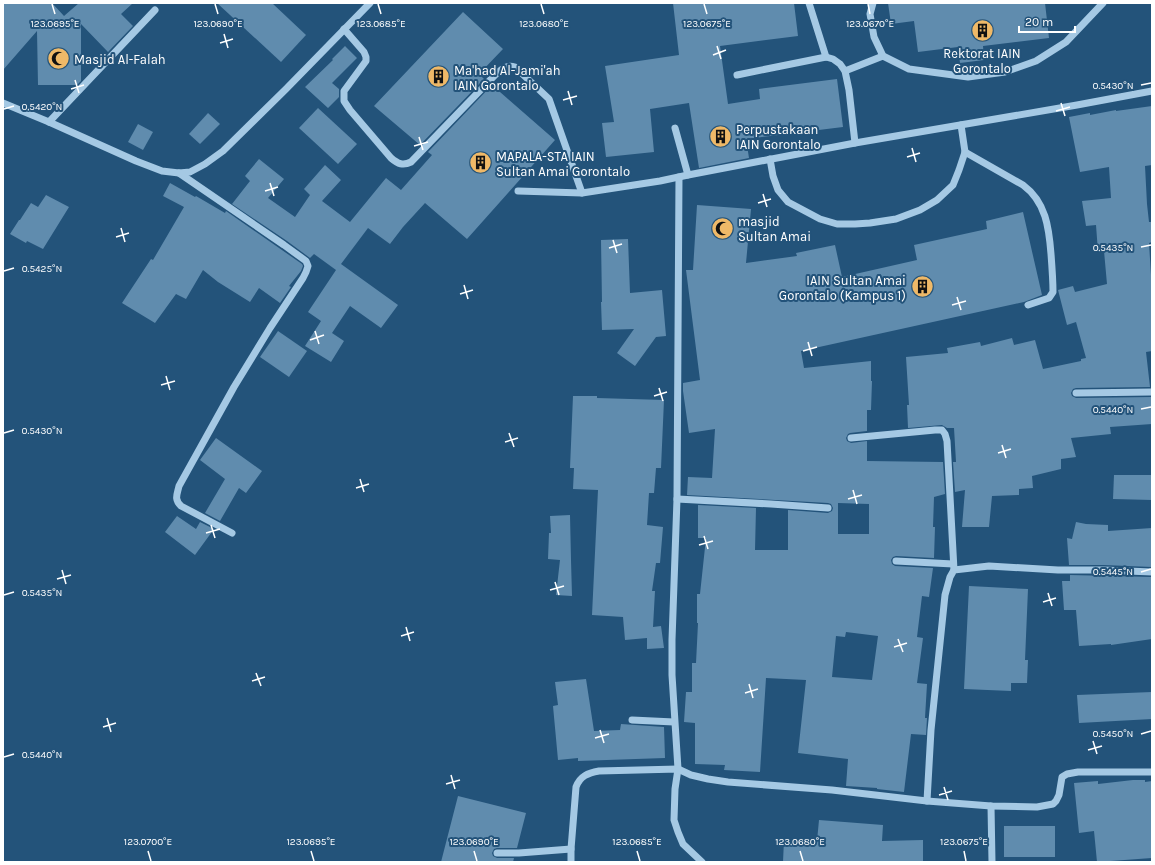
<svg xmlns="http://www.w3.org/2000/svg" width="1155" height="865" font-family="Karla,sans-serif">
	<style>
		.building { fill: #608cae; fill-rule: evenodd }
		.lines { fill: none; stroke-linecap: round; stroke-linejoin: round }
		.minor { stroke: #a5c9e4; stroke-width: 7 }
		.ticks { fill: none; stroke: #fff; stroke-width: 1.5 }
		.labels { text-anchor: middle; stroke-width: 4; stroke-linejoin: round; paint-order: stroke }
		.poi-label { font-size: 13px; fill: #fff; stroke: #23537a; text-anchor: start }
		.ticks-label { font-size: 10px; text-anchor: middle; fill: #fff; stroke: #23537a; stroke-width: 4; stroke-linejoin: round; paint-order: stroke }
	</style>
	<rect width="100%" height="100%" fill="#23537a"/>
	<g class="building">
		<path d="M3,3H52L64,16L79,3H133L121,14L133,26L108,52L81,24V81L77,85H38L37,31L3,70Z"/>
		<path d="M217,3H272L306,35L281,62Z"/>
		<path d="M673,3H794L798,36L720,46L728,104L760,99L759,89L837,79L843,127L746,139L749,158L699,168L689,103L650,109L654,152L606,157L602,123L614,122L605,66L679,55Z"/>
		<path d="M888,3H1045L1049,38L983,46L984,60L960,63L958,47L918,52L914,21L891,24Z"/>
		<path d="M463,12L503,49L479,74L484,79L420,145L374,106Z"/>
		<path d="M345,46L357,58L332,83L339,89V97L328,108L305,87L333,60L332,59Z"/>
		<path d="M492,85L555,140L467,239L425,203L403,227L390,244L368,228L341,264L398,305L381,328L350,306L332,333L344,341L331,362L305,346L321,321L308,312L336,270L314,254L310,258L287,241L232,204L250,181L245,176L259,159L284,179L268,198L295,217L310,195L304,189L325,165L341,180L322,201L350,222L386,178L401,190L432,155L428,152Z"/>
		<path d="M1152,106V165L1145,166L1147,204L1149,222H1152V242L1149,243L1152,291V351L1146,352L1150,387L1076,388L1073,389L1071,393L1072,396L1076,398L1152,397V424L1110,427L1111,434L1071,438L1076,457L1061,459V469L1032,476L1033,488L1019,489V495L992,496L989,527H962L965,490L955,492L953,462H956L954,428H947L942,425L908,428L907,405H909L906,357L948,353L947,348L980,342L981,346L1012,338L1014,345L1035,340L1043,369L1081,361V359L1086,358L1076,322L1067,325L1058,290L1073,286L1075,292L1107,284L1104,251L1098,252L1096,225L1086,226L1082,201L1111,198L1109,167L1080,172L1069,117L1090,113V115L1116,110V111Z"/>
		<path d="M318,108L357,144L338,164L299,128Z"/>
		<path d="M208,113L220,124L200,144L189,134Z"/>
		<path d="M138,124L153,132L143,150L128,142Z"/>
		<path d="M170,183L195,197L196,196L225,213L226,211L302,264L303,266L301,271L289,286L291,287L280,303L259,288L250,302L218,282L203,270L186,299L176,294L155,323L122,303L151,259L153,260L184,207L163,196Z"/>
		<path d="M46,195L69,207L43,249L27,241L26,243L10,234L19,220H20L31,203L38,207Z"/>
		<path d="M697,205L751,209L746,263L797,256L796,253L835,245L842,277L917,260L914,245L987,229L986,221L1023,212L1042,295L1024,302L801,351L804,368L871,361V381H872L871,410H867V431L850,433L848,434L846,438L847,441L851,443L867,441V461L943,462L945,494L934,497L933,527H935L934,558L896,556L893,557L891,560L892,564L895,566L933,568L929,597L922,596L917,637L923,638L917,683L927,684L925,718H927L926,735L911,734L904,792L877,789V788L846,786L848,759L798,753L806,680L766,678L760,772L724,770L725,765L695,764V723L684,722L686,692H692V663H696L698,623H697V594H700L706,538H698V505L756,508L755,550H788V510L828,513L832,511L833,508L831,504L828,503L687,495L688,477L712,478L715,429L689,433L683,391V383L700,380L686,270H693ZM838,503L869,504V534H838ZM846,632L878,636L872,680L832,677L836,636L845,637Z"/>
		<path d="M628,239L630,293L662,290L666,336L656,337L635,366L617,353L634,329L602,330L601,302H602L601,240Z"/>
		<path d="M278,331L307,351L289,377L260,357Z"/>
		<path d="M573,396H597V398L664,400L661,468H656L654,493H649L647,525L663,527L660,563H656L652,591H655L653,627L661,626L664,648L647,649V638L625,640L623,617L592,615L598,490L573,489L574,468H570Z"/>
		<path d="M216,438L262,471L246,493L239,488L220,521L205,513L225,479L200,460Z"/>
		<path d="M1114,475H1152V500L1113,499Z"/>
		<path d="M570,515L571,560L572,596L556,595L560,560L548,559L549,533H551L550,516Z"/>
		<path d="M177,516L196,529L200,522L214,529L195,555L165,532Z"/>
		<path d="M1076,522L1086,524L1108,525V531L1152,528V567L1103,565H1069L1067,538L1072,539Z"/>
		<path d="M1070,575L1152,577V639L1111,645V644L1079,646L1076,610H1064L1062,581H1070Z"/>
		<path d="M969,586L1028,589L1025,660H1028L1027,683H1011V691L964,689Z"/>
		<path d="M586,679L594,731L620,730L621,724L664,727L665,758L578,761V758L558,760L553,706L558,705L555,682Z"/>
		<path d="M1152,692V719L1079,723L1077,695Z"/>
		<path d="M1133,780H1145V782L1152,781V858L1097,862L1094,831L1079,833L1074,783L1098,781V784Z"/>
		<path d="M458,796L526,813L517,848H497L494,849L492,853L493,856L497,858H514L513,862H441Z"/>
		<path d="M819,820L883,825L882,841L923,840V862H783L784,840L817,841Z"/>
		<rect x="1004" y="826" width="51" height="31"/>
	</g>
	<g class="lines">
		<g class="minor">
			<path d="M809,3L826,57"/>
			<path d="M873,3L870,14L874,37L883,56L909,69L968,77L1005,72L1036,61L1066,42L1103,3"/>
			<path d="M344,29L364,52L366,57V61L344,91V101L350,110L391,158C398,164 403,166 411,162L495,75C501,70 506,64 515,67L549,99L582,193"/>
			<path d="M845,71L883,56"/>
			<path d="M737,75L826,57L833,59L840,64L845,71L849,90L855,143"/>
			<path d="M3,103L49,122L136,161L162,171L179,173L190,172L205,164L223,151L286,89L370,3"/>
			<path d="M49,122L155,10"/>
			<path d="M675,128L688,175"/>
			<path d="M965,152L1023,185C1046,202 1049,228 1051,254C1052,267 1053,280 1053,292L1049,298L1028,305"/>
			<path d="M770,159L773,176L778,190L788,202L820,219L837,224H855L870,223L896,219L920,210L937,200L953,185L959,170L965,152L961,125"/>
			<path d="M179,173L284,245L306,261L308,266L306,272L303,278L270,328L234,387L179,486C177,495 174,499 181,506L232,533"/>
			<path d="M679,177L677,499L672,640V675L678,769L675,789L674,820L678,832L683,844L702,862"/>
			<path d="M518,191L582,193L660,181L688,175L855,143L1077,105L1152,91"/>
			<path d="M1076,393L1152,392"/>
			<path d="M851,438L935,430H942L945,434L947,441L954,570"/>
			<path d="M677,499L771,504L828,508"/>
			<path d="M896,561L953,564"/>
			<path d="M632,720L674,722"/>
			<path d="M927,801L931,730L945,595L950,577L954,570L989,566L1058,570H1103L1152,572"/>
			<path d="M991,806L992,862"/>
			<path d="M497,853H519L571,849"/>
			<path d="M571,862V849L576,787C580,776 588,773 599,771L678,769L691,775L708,779L728,782L832,790L927,801L991,806L1037,807L1053,804L1056,801L1059,795L1062,777L1067,774L1078,772H1152"/>
		</g>
	</g>
	<path class="ticks" d="M52,4L55,14M215,4L218,14M378,4L381,14M541,4L544,14M704,4L707,14M868,4L870,14M224,34L228,48M220,43L233,39M717,46L721,59M713,55L726,50M75,80L79,93M1141,85L1151,83M71,89L84,85M568,91L572,105M563,100L577,96M1061,103L1065,116M4,109L14,106M1056,111L1070,107M419,137L423,150M414,146L428,142M912,148L916,162M907,157L920,153M270,183L274,196M265,191L278,187M763,194L767,207M758,203L771,199M121,228L125,242M116,237L129,233M613,240L617,253M1141,247L1151,245M609,248L622,244M4,271L14,268M464,285L468,299M460,294L473,290M957,297L961,310M952,305L966,301M315,331L319,344M310,340L324,335M808,342L812,356M803,351L817,347M166,376L170,390M161,385L175,381M659,388L663,401M654,396L667,392M1141,409L1151,407M4,433L14,430M509,433L514,447M505,442L518,438M1002,445L1006,458M998,453L1011,449M360,479L364,492M356,488L369,484M853,490L857,504M848,499L862,495M211,525L215,538M206,533L220,529M704,536L708,549M699,545L713,541M62,570L66,584M1141,572L1151,569M57,579L71,575M555,582L559,595M550,590L564,586M1048,593L1052,606M4,595L14,592M1043,602L1056,598M406,627L410,641M401,636L414,632M898,639L903,652M894,647L907,643M256,673L261,686M252,681L265,677M749,684L753,698M745,693L758,689M107,718L111,732M103,727L116,723M600,730L604,743M1141,734L1151,731M595,738L609,734M1093,741L1097,754M1088,750L1102,746M4,757L14,754M451,775L455,789M446,784L460,780M944,787L948,800M939,795L952,791M148,851L151,861M311,851L314,861M474,851L477,861M637,851L640,861M800,851L803,861M964,851L966,861"/>
	<defs>
		<symbol id="building-disc" viewBox="-11 -11 22 22"><circle r="9.5" fill="#efb968" stroke="#23537a"/><path d="M-4-6H4V6H1V3H-1V6H-4ZM-2.5-4.3h1.7v1.8h-1.7ZM.8-4.3h1.7v1.8H.8ZM-2.5-1h1.7V.8h-1.7ZM.8-1h1.7V.8H.8Z" fill="#111"/></symbol>
		<symbol id="mosque-disc" viewBox="-11 -11 22 22"><circle r="9.5" fill="#efb968" stroke="#23537a"/><path d="M3.5-4.9A6 6 0 1 0 3.5 4.9A5 5 0 1 1 3.5-4.9Z" fill="#111"/></symbol>
	</defs>
	<g fill-rule="evenodd">
		<use href="#building-disc" x="970" y="18" width="25" height="25"/>
		<use href="#mosque-disc" x="46" y="46" width="25" height="25"/>
		<use href="#building-disc" x="426" y="64" width="25" height="25"/>
		<use href="#building-disc" x="708" y="124" width="25" height="25"/>
		<use href="#building-disc" x="468" y="150" width="25" height="25"/>
		<use href="#mosque-disc" x="710" y="216" width="25" height="25"/>
		<use href="#building-disc" x="910" y="274" width="25" height="25"/>
	</g>
	<g class="labels">
		<g class="poi-label">
			<text x="982" y="58" text-anchor="middle">Rektorat IAIN<tspan x="982" dy="15">Gorontalo</tspan></text>
			<text x="74" y="64">Masjid Al-Falah</text>
			<text x="454" y="75">Ma'had Al-Jami'ah<tspan x="454" dy="15">IAIN Gorontalo</tspan></text>
			<text x="736" y="134">Perpustakaan<tspan x="736" dy="15">IAIN Gorontalo</tspan></text>
			<text x="496" y="161">MAPALA-STA IAIN<tspan x="496" dy="15">Sultan Amai Gorontalo</tspan></text>
			<text x="738" y="226">masjid<tspan x="738" dy="15">Sultan Amai</tspan></text>
			<text x="906" y="285" text-anchor="end">IAIN Sultan Amai<tspan x="906" dy="15">Gorontalo (Kampus 1)</tspan></text>
		</g>
	</g>
	<g class="ticks-label">
		<text x="55" y="27">123.0695°E</text>
		<text x="218" y="27">123.0690°E</text>
		<text x="381" y="27">123.0685°E</text>
		<text x="544" y="27">123.0680°E</text>
		<text x="707" y="27">123.0675°E</text>
		<text x="870" y="27">123.0670°E</text>
		<text x="1113" y="89">0.5430°N</text>
		<text x="42" y="110">0.5420°N</text>
		<text x="1113" y="251">0.5435°N</text>
		<text x="42" y="272">0.5425°N</text>
		<text x="1113" y="413">0.5440°N</text>
		<text x="42" y="434">0.5430°N</text>
		<text x="1113" y="575">0.5445°N</text>
		<text x="42" y="596">0.5435°N</text>
		<text x="1113" y="737">0.5450°N</text>
		<text x="42" y="758">0.5440°N</text>
		<text x="148" y="845">123.0700°E</text>
		<text x="311" y="845">123.0695°E</text>
		<text x="474" y="845">123.0690°E</text>
		<text x="637" y="845">123.0685°E</text>
		<text x="800" y="845">123.0680°E</text>
		<text x="964" y="845">123.0675°E</text>
	</g>
	<rect width="1155" height="865" fill="none" stroke="#ffffff" stroke-width="8"/>
	<path d="M1019 26v6h56v-6" fill="none" stroke="#ffffff" stroke-width="2"/>
	<text x="1025" y="26" font-size="12" fill="#ffffff" stroke="#23537a" stroke-width="3" paint-order="stroke">20 m</text>
</svg>
